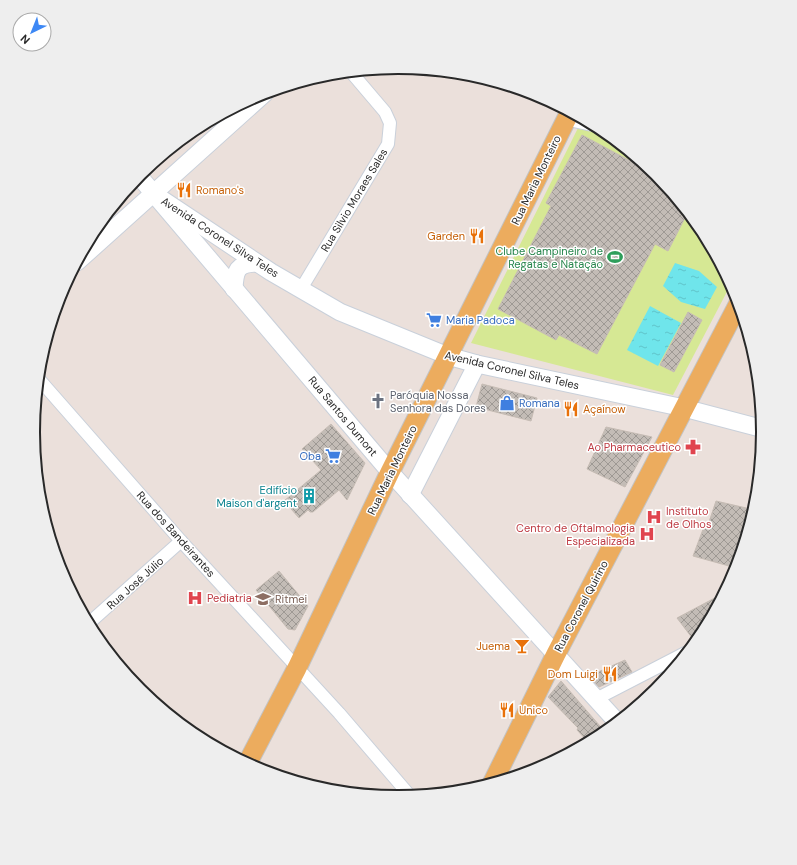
<svg xmlns="http://www.w3.org/2000/svg" width="797" height="865" font-family="'DM Sans',sans-serif">
	<style>
		.pitch { fill: #d6e894 }
		.water { fill: url(#water-ripples) }
		.building { fill: url(#building-cross-hatch); stroke: #c6bcb4 }
		.lines { fill: none; stroke-linecap: round; stroke-linejoin: round }
		.street-casing { stroke: #c9d0da; stroke-width: 14 }
		.secondary-casing { stroke: #c9d0da; stroke-width: 19 }
		.primary-casing { stroke: #c3c3c3; stroke-width: 21 }
		.street { stroke: #fff; stroke-width: 12 }
		.secondary { stroke: #fff; stroke-width: 17 }
		.primary { stroke: #ecac5e; stroke-width: 19 }
		.labels { text-anchor: middle; stroke-width: 3; stroke-linejoin: round; paint-order: stroke }
		.street-label { font-size: 11px; fill: #292929; stroke: #fff }
		.food-label { font-size: 11px; fill: #c56008; stroke: #fff; text-anchor: start }
		.leisure-label { font-size: 11px; fill: #27864d; stroke: #fff; text-anchor: end }
		.shop-label { font-size: 11px; fill: #366cbe; stroke: #fff; text-anchor: start }
		.worship-label { font-size: 11px; fill: #5b616d; stroke: #fff; text-anchor: start }
		.health-label { font-size: 11px; fill: #be3a42; stroke: #fff; text-anchor: end }
		.culture-label { font-size: 11px; fill: #0d838f; stroke: #fff; text-anchor: end }
		.education-label { font-size: 11px; fill: #785e54; stroke: #fff; text-anchor: start }
		.rim { fill: none; stroke: #292929; stroke-width: 2 }
	</style>
	<defs>
		<pattern id="water-ripples" width="26" height="14" patternUnits="userSpaceOnUse"><rect width="26" height="14" fill="#6fe5eb"/><path d="M2 4q2-2 4 0t4 0M15 11q2-2 4 0t4 0" fill="none" stroke="#60c4ca"/></pattern>
		<pattern id="building-cross-hatch" width="8" height="8" patternUnits="userSpaceOnUse"><rect width="8" height="8" fill="#c3bcb6"/><path d="M0 0l8 8M0 8l8-8" fill="none" stroke="#9e9994"/></pattern>
	</defs>
	<rect width="100%" height="100%" fill="#ebe0db"/>
	<path class="pitch" d="M578,128L612,137L657,174L703,230L731,284L673,395L471,343Z"/>
	<g class="water">
		<path d="M675,263L699,271L717,287L705,309L681,302L663,286Z"/>
		<path d="M650,306L681,323L658,366L627,350Z"/>
	</g>
	<g class="building">
		<path d="M582,135L636,164L639,159L657,174L688,212L668,251L655,244L597,354L559,335L556,340L498,309L551,206L546,203Z"/>
		<path d="M688,312L702,320L674,372L660,365Z"/>
		<path d="M482,384L537,398L531,421L476,407Z"/>
		<path d="M331,424L365,463L347,500L339,490L313,512H310L308,510L299,518L284,501L321,470L302,449Z"/>
		<path d="M606,427L652,437L625,487L587,469Z"/>
		<path d="M716,501L755,510L739,562L729,566L693,556L705,524L708,525Z"/>
		<path d="M279,571L308,606L295,630L288,629L256,590Z"/>
		<path d="M726,592L702,636L696,643L677,618Z"/>
		<path d="M625,660L632,672L599,687L589,676Z"/>
		<path d="M561,681L606,733L601,737L589,743L577,730L578,728L548,697Z"/>
	</g>
	<g class="lines">
		<defs>
			<g id="street">
				<path d="M301,289L388,144L390,123L385,112L351,72"/>
				<path d="M38,378L181,541L339,713L411,797"/>
				<path d="M88,624L181,541"/>
				<path d="M596,699L685,653"/>
			</g>
			<g id="secondary">
				<path d="M567,117L590,122"/>
				<path d="M139,176L154,194L271,272L340,312L448,356L477,364L684,408L764,429"/>
				<path d="M154,194L390,472L618,723"/>
				<path d="M77,262L265,93"/>
				<path d="M234,289C235,270 237,264 256,263"/>
				<path d="M410,495L477,364"/>
			</g>
			<g id="primary">
				<path d="M247,764L297,668L390,472L570,112"/>
				<path d="M492,784L556,654L739,303"/>
			</g>
		</defs>
		<use href="#street" class="street-casing"/>
		<use href="#secondary" class="secondary-casing"/>
		<use href="#primary" class="primary-casing"/>
		<use href="#street" class="street"/>
		<use href="#secondary" class="secondary"/>
		<use href="#primary" class="primary"/>
	</g>
	<defs>
		<symbol id="restaurant-bare" viewBox="-9 -9 18 18"><path d="M-5-6h1v4h1v-4h1v4h1v-4h1v5L-1.5 .5V6h-2V.5L-5-1ZM5-6V6H3V1.5H1.5Q1.5-4 5-6Z" fill="#e8710a" stroke="#fff" stroke-width="2.5" paint-order="stroke"/></symbol>
		<symbol id="stadium-bare" viewBox="-9 -9 18 18"><path d="M0-5a6.5 5 0 1 0 0 10a6.5 5 0 1 0 0-10ZM-3.5-1.8h7v3.6h-7Z" fill="#2e9e5b" stroke="#fff" stroke-width="2.5" paint-order="stroke"/></symbol>
		<symbol id="supermarket-bare" viewBox="-9 -9 18 18"><path d="M-6-5.5h2.5l.6 2H6L4.5 2H-2.5L-4.4-4H-6ZM-1.5 3.2a1.3 1.3 0 1 0 .1 0ZM3 3.2a1.3 1.3 0 1 0 .1 0Z" fill="#3f7fe0" stroke="#fff" stroke-width="2.5" paint-order="stroke"/></symbol>
		<symbol id="church-bare" viewBox="-9 -9 18 18"><path d="M-1.2-6h2.4v3.5h3.3v2.4h-3.3V6h-2.4V-.1h-3.3v-2.4h3.3Z" fill="#6b7280" stroke="#fff" stroke-width="2.5" paint-order="stroke"/></symbol>
		<symbol id="shop-bare" viewBox="-9 -9 18 18"><path d="M-5-2.5h2.3a2.7 3.5 0 0 1 5.4 0H5L5.5 6h-11ZM-1.5-2.5h3a1.5 2.3 0 0 0-3 0Z" fill="#3f7fe0" stroke="#fff" stroke-width="2.5" paint-order="stroke"/></symbol>
		<symbol id="pharmacy-bare" viewBox="-9 -9 18 18"><path d="M-2-6h4v4h4v4h-4v4h-4v-4h-4v-4h4Z" fill="#e0444e" stroke="#fff" stroke-width="2.5" paint-order="stroke"/></symbol>
		<symbol id="building-bare" viewBox="-9 -9 18 18"><path d="M-4-6H4V6H1V3H-1V6H-4ZM-2.5-4.3h1.7v1.8h-1.7ZM.8-4.3h1.7v1.8H.8ZM-2.5-1h1.7V.8h-1.7ZM.8-1h1.7V.8H.8Z" fill="#0f9aa8" stroke="#fff" stroke-width="2.5" paint-order="stroke"/></symbol>
		<symbol id="hospital-bare" viewBox="-9 -9 18 18"><path d="M-5-5h3v3.5h4V-5h3V5h-3V1.5h-4V5h-3Z" fill="#e0444e" stroke="#fff" stroke-width="2.5" paint-order="stroke"/></symbol>
		<symbol id="school-bare" viewBox="-9 -9 18 18"><path d="M0-5L7-2L0 1L-7-2ZM-4 1L0 2.5L4 1V4Q0 6-4 4Z" fill="#8d6e63" stroke="#fff" stroke-width="2.5" paint-order="stroke"/></symbol>
		<symbol id="bar-bare" viewBox="-9 -9 18 18"><path d="M-6-5H6L.8 .8V4.5H3.5V6h-7V4.5H-.8V.8Z" fill="#e8710a" stroke="#fff" stroke-width="2.5" paint-order="stroke"/></symbol>
	</defs>
	<g fill-rule="evenodd">
		<use href="#restaurant-bare" x="173" y="179" width="22" height="22"/>
		<use href="#restaurant-bare" x="466" y="225" width="22" height="22"/>
		<use href="#stadium-bare" x="604" y="246" width="22" height="22"/>
		<use href="#supermarket-bare" x="423" y="309" width="22" height="22"/>
		<use href="#church-bare" x="367" y="390" width="22" height="22"/>
		<use href="#shop-bare" x="496" y="392" width="22" height="22"/>
		<use href="#restaurant-bare" x="560" y="398" width="22" height="22"/>
		<use href="#pharmacy-bare" x="682" y="436" width="22" height="22"/>
		<use href="#supermarket-bare" x="322" y="445" width="22" height="22"/>
		<use href="#building-bare" x="298" y="485" width="22" height="22"/>
		<use href="#hospital-bare" x="643" y="506" width="22" height="22"/>
		<use href="#hospital-bare" x="636" y="523" width="22" height="22"/>
		<use href="#hospital-bare" x="184" y="587" width="22" height="22"/>
		<use href="#school-bare" x="252" y="588" width="22" height="22"/>
		<use href="#bar-bare" x="511" y="635" width="22" height="22"/>
		<use href="#restaurant-bare" x="599" y="663" width="22" height="22"/>
		<use href="#restaurant-bare" x="496" y="699" width="22" height="22"/>
	</g>
	<g class="labels">
		<g class="street-label">
			<text transform="translate(536 180) rotate(-64)" y="4">Rua Maria Monteiro</text>
			<text transform="translate(354 200) rotate(-59)" y="4">Rua Silvio Moraes Sales</text>
			<text transform="translate(220 237) rotate(33)" y="4">Avenida Coronel Silva Teles</text>
			<text transform="translate(512 370) rotate(13)" y="4">Avenida Coronel Silva Teles</text>
			<text transform="translate(343 416) rotate(50)" y="4">Rua Santos Dumont</text>
			<text transform="translate(392 470) rotate(-64)" y="4">Rua Maria Monteiro</text>
			<text transform="translate(176 534) rotate(48)" y="4">Rua dos Bandeirantes</text>
			<text transform="translate(135 583) rotate(-42)" y="4">Rua José Júlio</text>
			<text transform="translate(581 606) rotate(-62)" y="4">Rua Coronel Quirino</text>
		</g>
		<g class="food-label">
			<text x="196" y="194">Romano's</text>
			<text x="465" y="240" text-anchor="end">Garden</text>
			<text x="583" y="413">Açaínow</text>
			<text x="510" y="650" text-anchor="end">Juema</text>
			<text x="598" y="678" text-anchor="end">Dom Luigi</text>
			<text x="519" y="714">Unico</text>
		</g>
		<g class="leisure-label">
			<text x="603" y="255">Clube Campineiro de<tspan x="603" dy="13">Regatas e Natação</tspan></text>
		</g>
		<g class="shop-label">
			<text x="446" y="324">Maria Padoca</text>
			<text x="519" y="407">Romana</text>
			<text x="321" y="460" text-anchor="end">Oba</text>
		</g>
		<g class="worship-label">
			<text x="390" y="399">Paróquia Nossa<tspan x="390" dy="13">Senhora das Dores</tspan></text>
		</g>
		<g class="health-label">
			<text x="681" y="451">Ao Pharmaceutico</text>
			<text x="666" y="515" text-anchor="start">Instituto<tspan x="666" dy="13">de Olhos</tspan></text>
			<text x="635" y="532">Centro de Oftalmologia<tspan x="635" dy="13">Especializada</tspan></text>
			<text x="207" y="602" text-anchor="start">Pediatria</text>
		</g>
		<g class="culture-label">
			<text x="297" y="494">Edifício<tspan x="297" dy="13">Maison d'argent</tspan></text>
		</g>
		<g class="education-label">
			<text x="275" y="603">Ritmei</text>
		</g>
	</g>
	<path d="M0 0H797V865H0ZM40 432a358 358 0 1 1 716 0a358 358 0 1 1-716 0Z" fill="#eee" fill-rule="evenodd"/>
	<path class="rim" d="M40 432a358 358 0 1 1 716 0a358 358 0 1 1-716 0Z"/>
	<g transform="translate(32 32) rotate(223)"><circle r="19" fill="#ffffff" stroke="#a9a9a9"/>
	<path d="M0-3L7 15L0 10L-7 15Z" fill="#3d88f5"/>
	<text y="-6" font-size="11" font-weight="bold" text-anchor="middle" fill="#292929">N</text>
	</g>
</svg>
